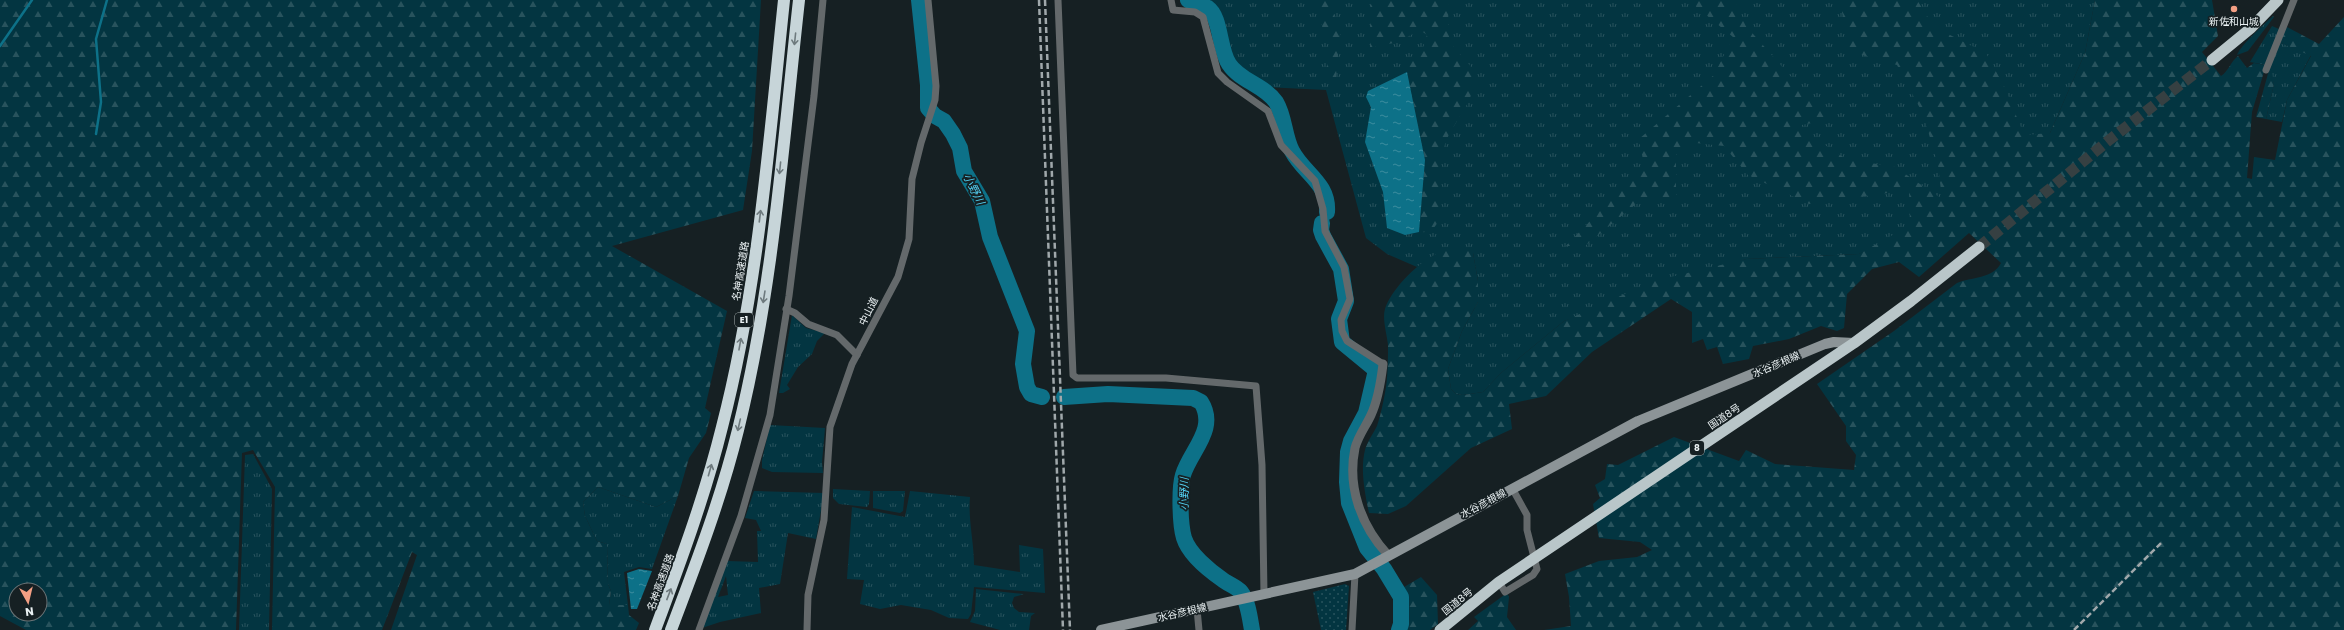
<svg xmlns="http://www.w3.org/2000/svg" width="2344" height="630" font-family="Poppins,'Noto Sans JP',sans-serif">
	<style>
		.grass { fill: url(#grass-tufts); fill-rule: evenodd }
		.forest { fill: url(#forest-firs); fill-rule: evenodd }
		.garden { fill: url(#garden-dots) }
		.water { fill: url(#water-ripples) }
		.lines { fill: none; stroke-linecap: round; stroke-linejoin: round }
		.stream { stroke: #0d7188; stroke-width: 2.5 }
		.river { stroke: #0d7188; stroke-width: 16 }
		.trunk-tunnel { stroke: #364042; stroke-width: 11; stroke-dasharray: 11 5.5; stroke-linecap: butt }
		.minor { stroke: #64696b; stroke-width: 7 }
		.tertiary { stroke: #64696b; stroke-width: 9 }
		.secondary { stroke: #8c9497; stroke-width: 10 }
		.trunk { stroke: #b9c6c9; stroke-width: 11 }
		.motorway { stroke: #c7d5d9; stroke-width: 12 }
		.rail { stroke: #a0a8ab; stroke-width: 2.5; stroke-dasharray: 6 3; stroke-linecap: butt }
		.oneway { stroke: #6e7a7e }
		.poi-dot { fill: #f39f84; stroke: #162023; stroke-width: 1.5 }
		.labels { text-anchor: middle; stroke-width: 3.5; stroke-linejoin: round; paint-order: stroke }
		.shield { fill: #162023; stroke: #abb3b5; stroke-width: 1 }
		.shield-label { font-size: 9px; font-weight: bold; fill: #ebf2f4 }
		.poi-label { font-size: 10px; fill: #ebf2f4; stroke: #162023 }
		.street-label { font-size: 10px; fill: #ebf2f4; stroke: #162023 }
		.water-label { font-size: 11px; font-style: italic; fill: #54d2f4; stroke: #162023 }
	</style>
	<defs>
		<pattern id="grass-tufts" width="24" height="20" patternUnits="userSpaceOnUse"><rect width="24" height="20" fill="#033541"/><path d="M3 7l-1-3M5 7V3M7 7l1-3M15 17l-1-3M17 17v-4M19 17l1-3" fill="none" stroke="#28535d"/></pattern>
		<pattern id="forest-firs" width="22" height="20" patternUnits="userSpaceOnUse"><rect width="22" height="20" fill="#033541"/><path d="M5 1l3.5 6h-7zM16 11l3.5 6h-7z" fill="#28535d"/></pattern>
		<pattern id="garden-dots" width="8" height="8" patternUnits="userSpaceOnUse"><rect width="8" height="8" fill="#033541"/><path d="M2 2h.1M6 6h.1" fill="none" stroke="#28535d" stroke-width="1.8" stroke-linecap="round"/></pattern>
		<pattern id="water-ripples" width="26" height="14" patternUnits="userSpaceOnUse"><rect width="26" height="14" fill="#0d7188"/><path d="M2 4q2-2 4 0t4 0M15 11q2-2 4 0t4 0" fill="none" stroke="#3c8d9f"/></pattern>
	</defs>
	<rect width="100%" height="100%" fill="#162023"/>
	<g class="grass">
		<path d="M1210,0H2095L2085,53L2050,133L1924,224L1859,254L1746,259L1564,321L1501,373L1483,392L1463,395L1456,394L1451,389L1448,369L1462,331L1478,302V281L1473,253L1435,255L1417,267L1387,254L1366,238L1326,90L1265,87L1227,66L1208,9Z"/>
		<path d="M2273,16L2274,17L2248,51L2237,55C2240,46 2264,24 2273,16Z"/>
		<path d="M2272,26L2279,29L2266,65L2250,62Z"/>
		<path d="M2279,42L2311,55L2287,100L2282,122L2266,119L2274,84L2269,70Z"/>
		<path d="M792,315L806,328L825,333L817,341L812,354L798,367L787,385L790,389L783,393H779Z"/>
		<path d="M770,425L825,428L822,462L823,473L772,472L762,468V460Z"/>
		<path d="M253,454L272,489L269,630H239L245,455Z"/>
		<path d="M598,487L656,507L678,496L652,569L639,567L624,572L628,605H609L611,591L608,584L607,544L597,541L585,516L583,502Z"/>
		<path d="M833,489L870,491L869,504L867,507L839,504L833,498Z"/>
		<path d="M754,491L824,493L816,539L788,533L780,584L759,588L761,613L720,622L702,628L727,561L758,562L757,531H761L756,520L745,518ZM726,576L728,595L718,597Z"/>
		<path d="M873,491H905L903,511L900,513L873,508Z"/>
		<path d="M910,491L970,497C968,520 974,542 974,565L1020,572L1019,545L1043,549L1045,593L974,587L971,614L968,619L949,618L931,610L901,605L880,609L860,604L864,580L847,579L852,507L905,517Z"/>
		<path d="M976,589L1024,594L1014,597L1012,603L1014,608L1019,612L1035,613L1031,616L1029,630H1000L970,622L975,611Z"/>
	</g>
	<g class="forest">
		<path d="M0,0H761L752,151L743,210L612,246L727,311L705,408L711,413L706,433L689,458L678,496L656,507L598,487L583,502L585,516L597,541L607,544L608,584L611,591L609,605H628L629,615L639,623L636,630H391L417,555L412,552L382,630H272L275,487L253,450L242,453L236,630H26L0,616ZM16,590H40V614H16Z"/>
		<path d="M1313,0H1329L1340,34L1336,77L1326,78L1329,45Z"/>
		<path d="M1371,0H1449C1449,11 1447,25 1449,36C1452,52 1475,65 1475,76C1474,104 1454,120 1445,144C1437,164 1440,198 1439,220C1434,230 1429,233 1419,232L1425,160L1407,72L1402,64L1423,48L1427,35L1420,30L1398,42L1370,48Z"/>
		<path d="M1688,0H1735L1746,26L1829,120L1796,126L1846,159L1895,167L1942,199L1938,165L1923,114L1897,65L1848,51L1842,12L1850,0H1917L1934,27L1986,53L2005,88L2024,135L2050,133L2085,53L2095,0H2212L2218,36L2202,52L2221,76C2229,71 2230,62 2238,56L2247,68L2254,63L2266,65L2252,112L2247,178L2252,179L2254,157L2275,160L2287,100L2311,56L2279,42L2287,27L2319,44L2344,17V630H1544L1571,626L1569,597L1565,574L1599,561L1637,557L1652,550L1640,542L1599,538L1593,504L1600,498L1595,485L1605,479L1607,464L1618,465L1674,437L1739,461L1746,450L1775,464L1854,470L1856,455L1846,441V426L1817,384L1894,331L1957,283C1971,277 1993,279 2001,263L1969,233L1919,277L1899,262L1872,269L1847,294L1844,328L1837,331L1821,326L1789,339L1753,346L1749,359L1723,364L1717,347L1707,350L1703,339L1692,343V312L1671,299L1592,352L1546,396L1509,404L1512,429L1471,448L1406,506L1388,514L1369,513C1365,494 1360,470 1365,450C1367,442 1373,434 1377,426C1381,414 1384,399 1386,387C1388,374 1388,358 1388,345C1387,334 1382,319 1385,309C1393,283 1445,232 1473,253L1478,281V302L1462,331L1448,369L1451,389L1456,394L1463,395L1483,392L1501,373L1564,321L1654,281L1746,259L1859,254L1910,225L1909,190L1809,204L1748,175L1724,146L1696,143L1676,154V197L1636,204L1585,246H1566L1644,165L1639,139L1714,75L1733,37Z"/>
		<path d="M2269,70L2272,72L2274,84L2266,119L2256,117Z"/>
		<path d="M1421,577L1437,595L1438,624L1430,630H1399V590Z"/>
		<path d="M1507,593L1509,597L1507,617L1516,630H1468L1478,621L1474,617Z"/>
	</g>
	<path class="garden" d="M1345,584L1349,586L1346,630H1321L1313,592Z"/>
	<g class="water">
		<path d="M1407,72L1425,160L1419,232L1405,235L1387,228L1383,192L1365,142L1371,107L1366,97L1368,91Z"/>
		<path d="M639,569L652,571L637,609H631L627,573Z"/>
	</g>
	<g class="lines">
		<g class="stream">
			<path d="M0,46L32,0"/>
			<path d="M96,134L101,102L96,39L107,0"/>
		</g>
		<g class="river">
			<path d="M919,0L928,85V108L935,116L944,121L953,134L960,148L964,171L982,201L990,237L1027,331L1023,364L1027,387L1031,394L1042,397"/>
			<path d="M1188,0C1194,3 1202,5 1208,8C1221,17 1219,50 1229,64C1240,81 1264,85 1276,102C1285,117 1284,136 1292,151C1304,174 1329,183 1327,212"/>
			<path d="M1322,223L1321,230L1323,236L1341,269L1346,301L1339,319L1342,342L1376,370L1366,413L1351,441L1348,452L1347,482L1349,503L1367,548L1384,569L1401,597V624L1399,630"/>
			<path d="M1064,397L1108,394L1193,398L1201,402C1218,429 1190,451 1183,475C1179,488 1180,525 1184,538C1189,554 1210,571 1223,580C1228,584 1237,587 1241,592C1248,601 1250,619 1252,630"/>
		</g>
		<path class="trunk-tunnel" d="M1979,247L2108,141L2212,60"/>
		<g class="minor">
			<path d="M1058,0L1073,375L1077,378H1166L1256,386L1262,465L1264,594"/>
			<path d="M1171,0L1173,10L1195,12L1203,17L1218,73L1227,82L1268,111L1281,145L1315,181L1323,209L1325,231L1344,267L1350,299L1341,320L1342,331L1347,341L1383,364"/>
			<path d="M2266,70L2294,0"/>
			<path d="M786,309L795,313L808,324L837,335L857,355"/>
			<path d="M1499,582L1505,592L1533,575L1537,569L1527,530V515L1512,488"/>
			<path d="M1197,609L1199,630"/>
			<path d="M699,630L741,516L770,415L789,296L814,96L823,0"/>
			<path d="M807,630L808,595L824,520L830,427L852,364L898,277L909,239L912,179L921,143L935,100L936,86L928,0"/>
			<path d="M1352,630L1355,574"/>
		</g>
		<path class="tertiary" d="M1383,364C1381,381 1378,400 1371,415C1366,426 1358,436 1355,448C1347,487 1361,526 1388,555"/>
		<path class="secondary" d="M1101,630L1355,574L1638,421L1825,344L1834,342L1854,343"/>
		<g class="trunk">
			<path d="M2212,60L2251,28L2278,0"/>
			<path d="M1440,630L1499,582L1854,343L1911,301L1979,247"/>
		</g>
		<g class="motorway">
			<path d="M655,630C680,563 705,496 722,427C758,288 769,143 784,0"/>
			<path d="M671,630C696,564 721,499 738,430C773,290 783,144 799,0"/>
		</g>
		<g class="rail">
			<path d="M1039,0L1063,630"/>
			<path d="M1045,0L1070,630"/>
			<path d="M2074,630L2161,543"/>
		</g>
	</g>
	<defs><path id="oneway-shaft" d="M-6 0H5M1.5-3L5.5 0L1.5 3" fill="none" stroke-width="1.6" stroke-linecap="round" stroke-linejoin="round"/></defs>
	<g class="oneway">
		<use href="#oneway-shaft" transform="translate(795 39) rotate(96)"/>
		<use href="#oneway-shaft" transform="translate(780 168) rotate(96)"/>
		<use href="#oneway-shaft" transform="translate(760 216) rotate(-83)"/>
		<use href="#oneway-shaft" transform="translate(764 297) rotate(99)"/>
		<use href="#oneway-shaft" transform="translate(740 344) rotate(-80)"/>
		<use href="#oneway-shaft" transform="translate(739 425) rotate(103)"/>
		<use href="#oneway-shaft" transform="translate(710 470) rotate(-74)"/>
		<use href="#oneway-shaft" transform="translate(669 594) rotate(-69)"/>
	</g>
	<circle class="poi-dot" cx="2234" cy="9" r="4"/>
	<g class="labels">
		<g class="shield">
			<rect x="735" y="313" width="18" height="14" rx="3"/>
			<rect x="1690" y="441" width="14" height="14" rx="3"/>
		</g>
		<g class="shield-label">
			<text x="744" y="323">E1</text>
			<text x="1697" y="451">8</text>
		</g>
		<g class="poi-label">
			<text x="2234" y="25">新佐和山城</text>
		</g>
		<g class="street-label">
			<text transform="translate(740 271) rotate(-81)" y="4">名神高速道路</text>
			<text transform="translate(868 311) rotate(-64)" y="4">中山道</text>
			<text transform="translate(1776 364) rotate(-23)" y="4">水谷彦根線</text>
			<text transform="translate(1724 416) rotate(-34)" y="4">国道8号</text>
			<text transform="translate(1483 503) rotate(-28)" y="4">水谷彦根線</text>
			<text transform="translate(660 582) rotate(-70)" y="4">名神高速道路</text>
			<text transform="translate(1457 601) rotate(-39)" y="4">国道8号</text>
			<text transform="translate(1182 612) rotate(-13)" y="4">水谷彦根線</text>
		</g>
		<g class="water-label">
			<text transform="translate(974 189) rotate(63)" y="4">小野川</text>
			<text transform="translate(1184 494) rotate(-89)" y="4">小野川</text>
		</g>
	</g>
	<g transform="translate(28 602) rotate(172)"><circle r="19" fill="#162023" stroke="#6b7477"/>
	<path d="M0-3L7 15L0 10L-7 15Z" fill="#f39f84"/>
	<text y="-6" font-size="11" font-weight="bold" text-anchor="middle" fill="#ebf2f4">N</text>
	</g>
</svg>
